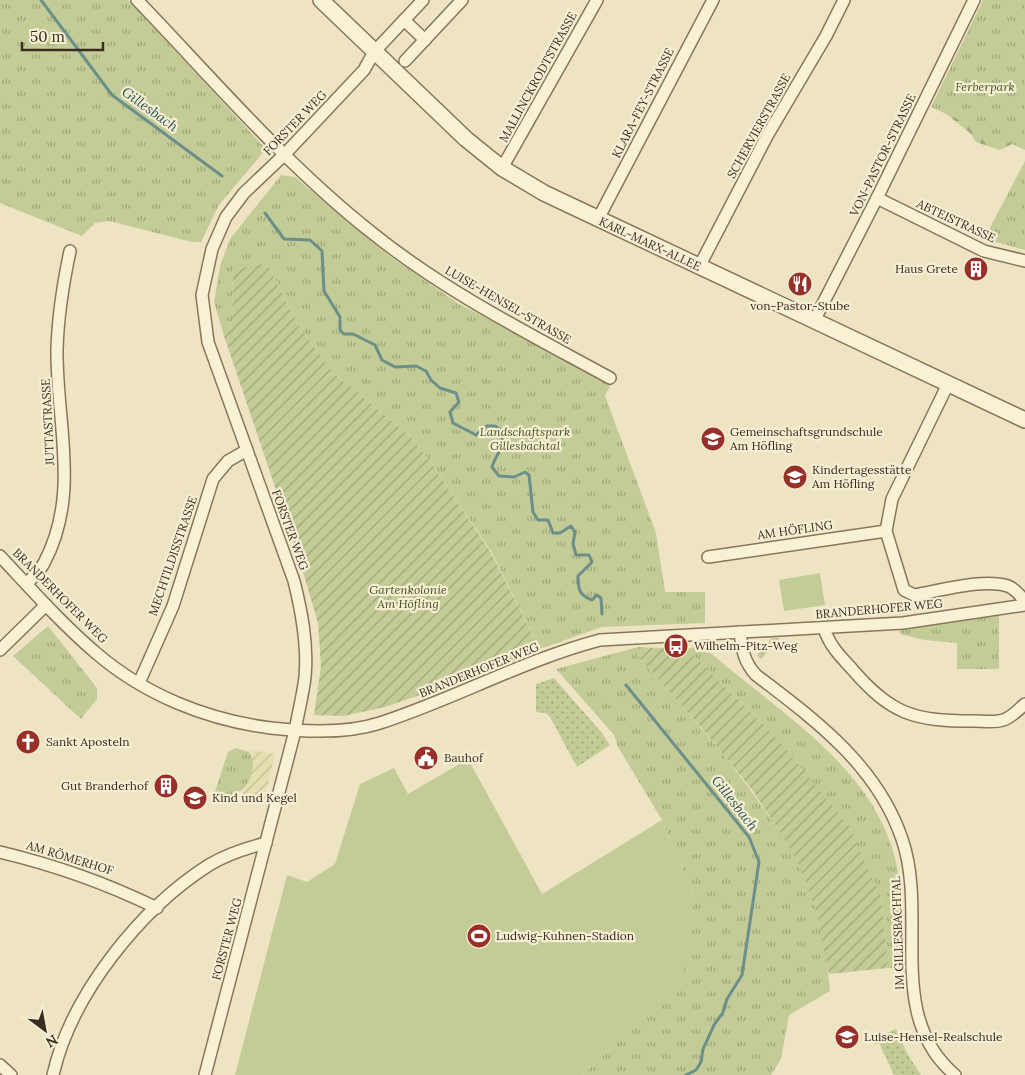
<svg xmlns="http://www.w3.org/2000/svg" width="1025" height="1075" font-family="Lora,serif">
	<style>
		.farmland { fill: url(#farmland-furrows) }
		.grass { fill: url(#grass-dots) }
		.forest { fill: url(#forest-firs) }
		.park { fill: url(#park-tufts) }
		.garden { fill: url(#garden-furrows) }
		.pitch { fill: #c3cc97 }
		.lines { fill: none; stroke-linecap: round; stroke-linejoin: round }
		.stream { stroke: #6c8f89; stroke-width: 3 }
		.minor-casing { stroke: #89765a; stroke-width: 14 }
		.tertiary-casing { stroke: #89765a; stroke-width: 18 }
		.minor { stroke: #f9f1d6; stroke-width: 11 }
		.tertiary { stroke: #f9f1d6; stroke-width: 15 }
		.labels { text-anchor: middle; stroke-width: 4.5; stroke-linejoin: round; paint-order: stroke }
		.street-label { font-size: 12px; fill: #382d1e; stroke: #f6eed3 }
		.park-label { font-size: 12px; font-style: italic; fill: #465524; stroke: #f6eed3 }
		.poi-label { font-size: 12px; fill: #382d1e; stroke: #f6eed3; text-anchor: start }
		.water-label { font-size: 14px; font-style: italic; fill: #2d5858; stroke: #f6eed3 }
	</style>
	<defs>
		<pattern id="farmland-furrows" width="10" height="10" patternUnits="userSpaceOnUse" patternTransform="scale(1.25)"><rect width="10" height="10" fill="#e4dfb0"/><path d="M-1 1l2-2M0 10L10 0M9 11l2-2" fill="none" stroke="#c4c097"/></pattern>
		<pattern id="grass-dots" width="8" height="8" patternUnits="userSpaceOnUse" patternTransform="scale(1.25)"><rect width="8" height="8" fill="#c3cc97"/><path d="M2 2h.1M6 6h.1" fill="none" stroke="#9fa67b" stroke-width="1.8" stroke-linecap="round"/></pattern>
		<pattern id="forest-firs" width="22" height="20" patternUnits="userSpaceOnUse" patternTransform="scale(1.25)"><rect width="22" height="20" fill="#c3cc97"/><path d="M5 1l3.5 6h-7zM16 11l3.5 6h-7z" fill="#9fa67b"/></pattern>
		<pattern id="park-tufts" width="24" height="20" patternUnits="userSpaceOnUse" patternTransform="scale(1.25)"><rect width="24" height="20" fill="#c3cc97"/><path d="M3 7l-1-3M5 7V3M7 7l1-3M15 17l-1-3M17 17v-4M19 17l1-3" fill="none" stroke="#9fa67b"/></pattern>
		<pattern id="garden-furrows" width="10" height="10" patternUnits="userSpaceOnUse" patternTransform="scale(1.25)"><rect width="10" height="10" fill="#c3cc97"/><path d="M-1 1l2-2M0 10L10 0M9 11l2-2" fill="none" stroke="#9fa67b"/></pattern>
	</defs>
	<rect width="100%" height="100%" fill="#eee4c3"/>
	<path class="farmland" d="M251,750L275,754L263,804L239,796L245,790L253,768Z"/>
	<g class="grass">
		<path d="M772,638H780L761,659L757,655Z"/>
		<path d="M554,678L602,733L610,745L577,767L550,717L546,713L536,712V684Z"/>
		<path d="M896,1029L908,1055L921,1075H894L879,1043L875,1045L872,1039Z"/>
	</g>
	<path class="forest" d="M934,104L1016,142L1000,150L976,142L970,133Z"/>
	<g class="park">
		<path d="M0,0H128L266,149L219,205L201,242H192L109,221L95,223L82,236L0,203Z"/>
		<path d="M983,0H1025V150L931,107Z"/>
		<path d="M1025,161V250L984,239Z"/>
		<path d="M281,175L295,177L388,255L459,304L612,382L605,396L656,533L665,592H705V623L602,627L540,649L491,551L430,461L409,435L332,372L297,323L267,263L233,269L232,321L224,336L214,302L220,266L230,239Z"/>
		<path d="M999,616V669H957V643L924,640L900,634L899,627Z"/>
		<path d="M48,626L97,688V699L81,719L13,656Z"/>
		<path d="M697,646L712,654C788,720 889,776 900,886C903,911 901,937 901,962L898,967L888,968L881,898L774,735L687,649Z"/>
		<path d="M638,647L640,659C687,711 733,762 772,821C780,833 790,845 797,859C815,892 827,952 830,991L789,1015L781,1059L771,1075H583L682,977L694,896L662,820L618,747L614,735L556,669Z"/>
		<path d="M236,748L249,752L253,759C253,785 242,797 216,797L214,795L228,752Z"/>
	</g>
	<g class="garden">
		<path d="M267,263L297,323L332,372L409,435L430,461L490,551L540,649L484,673L385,707L344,716L314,715L321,666L318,623L298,555L224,336L232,321L233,269Z"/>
		<path d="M638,647L687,649L774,735L849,826L881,898L888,968L829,974L816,911L797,859L753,791L700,726L640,659Z"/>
	</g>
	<g class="pitch">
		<path d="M820,573L825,605L784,611L779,580Z"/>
		<path d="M468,759L542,894L662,820L694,896L683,977L583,1075H235L287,875L307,882L335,864L360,784L394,768L408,794Z"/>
	</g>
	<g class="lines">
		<g class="stream">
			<path d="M41,0L112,95L222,176"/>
			<path d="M265,213L284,239L310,240L322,251L324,291L340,317V330L344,334H353L375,345L382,360L395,367L416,366L426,371L431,380L440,388L456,393L459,402L450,412L453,423L476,435L487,426H495L501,430C506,450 497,450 492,467L499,476L514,477L525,472L529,475L533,512L538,520H548L553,533H560L571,526L575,532L573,544L576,555H589L592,562L578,576C578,589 579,595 592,600L597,595L601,598L602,614"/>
			<path d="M626,685L749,837L759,862L742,975L727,999L722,1015"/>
			<path d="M686,1075L696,1070L701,1062L703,1049L714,1025L721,1015"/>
		</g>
		<defs>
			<g id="minor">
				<path d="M137,0C213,79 285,164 371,232C444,291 528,333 610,378"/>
				<path d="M404,20L425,40"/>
				<path d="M405,61L462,0"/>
				<path d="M502,168L597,0"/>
				<path d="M877,198L984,251L1025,261"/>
				<path d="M598,219L713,0"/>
				<path d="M699,267L767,136L826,36L844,0"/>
				<path d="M814,321L877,198L974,0"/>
				<path d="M948,384L892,499L886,531L904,590L914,595C940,591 983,578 1008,586C1015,589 1021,596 1025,602"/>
				<path d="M0,556C31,589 61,623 96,653C145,695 207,720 271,728C305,732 346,734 380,723C454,699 524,660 600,640L903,623L1025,605"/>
				<path d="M708,557L886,531"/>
				<path d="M27,584C32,577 40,571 44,563C81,494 56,422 57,349C58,316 63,284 70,251"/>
				<path d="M824,628C829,645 840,656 852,669C891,714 913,721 973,721C982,721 995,723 1003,720C1011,718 1019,709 1025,704"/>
				<path d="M740,632C742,650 744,662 756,675C815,720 877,765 902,839C929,917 884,1015 955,1075"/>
				<path d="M0,650L46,605"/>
				<path d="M139,683L173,606L213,479L228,461L247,450"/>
				<path d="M0,852C55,865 106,883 157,908"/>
				<path d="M0,1065L11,1075"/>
				<path d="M53,1075C71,995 140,909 209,865C227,854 246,848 266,843"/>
				<path d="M205,1075L295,731C298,713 303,695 305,677C308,645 302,613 294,581L208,342L202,295L212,249L226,217L244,193L284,155L364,70L374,52L423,0"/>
			</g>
			<path id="tertiary" d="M321,0L466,139L502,168L544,193L1025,420"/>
		</defs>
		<use href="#minor" class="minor-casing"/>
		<use href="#tertiary" class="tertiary-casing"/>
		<use href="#minor" class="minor"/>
		<use href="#tertiary" class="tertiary"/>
	</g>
	<defs>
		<symbol id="building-disc" viewBox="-11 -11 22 22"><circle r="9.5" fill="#983029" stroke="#f6eed3"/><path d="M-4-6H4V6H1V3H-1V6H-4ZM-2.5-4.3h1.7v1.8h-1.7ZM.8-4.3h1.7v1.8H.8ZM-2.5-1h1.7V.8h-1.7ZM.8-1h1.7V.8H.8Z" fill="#fff"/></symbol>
		<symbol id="restaurant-disc" viewBox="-11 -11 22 22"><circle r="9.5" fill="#983029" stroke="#f6eed3"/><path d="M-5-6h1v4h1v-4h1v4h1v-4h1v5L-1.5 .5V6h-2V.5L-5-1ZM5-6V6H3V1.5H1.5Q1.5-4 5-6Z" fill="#fff"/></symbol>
		<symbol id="school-disc" viewBox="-11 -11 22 22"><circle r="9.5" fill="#983029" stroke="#f6eed3"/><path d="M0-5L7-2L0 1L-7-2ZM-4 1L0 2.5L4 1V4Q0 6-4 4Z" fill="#fff"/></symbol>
		<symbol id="bus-disc" viewBox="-11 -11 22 22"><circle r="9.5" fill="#983029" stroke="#f6eed3"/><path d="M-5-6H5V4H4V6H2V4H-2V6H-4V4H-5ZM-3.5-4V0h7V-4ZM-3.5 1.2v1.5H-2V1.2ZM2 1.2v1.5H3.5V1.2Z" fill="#fff"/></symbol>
		<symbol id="church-disc" viewBox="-11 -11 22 22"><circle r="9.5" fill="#983029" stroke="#f6eed3"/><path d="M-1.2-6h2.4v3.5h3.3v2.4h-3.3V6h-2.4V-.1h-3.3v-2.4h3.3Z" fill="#fff"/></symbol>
		<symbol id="civic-disc" viewBox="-11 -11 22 22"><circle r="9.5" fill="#983029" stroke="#f6eed3"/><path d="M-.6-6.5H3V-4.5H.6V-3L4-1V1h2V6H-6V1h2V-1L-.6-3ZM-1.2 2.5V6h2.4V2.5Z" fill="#fff"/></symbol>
		<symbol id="stadium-disc" viewBox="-11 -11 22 22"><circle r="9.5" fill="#983029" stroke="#f6eed3"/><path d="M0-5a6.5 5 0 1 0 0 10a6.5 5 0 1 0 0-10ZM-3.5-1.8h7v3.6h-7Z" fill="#fff"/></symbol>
	</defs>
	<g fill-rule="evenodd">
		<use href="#building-disc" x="962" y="255" width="28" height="28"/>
		<use href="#restaurant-disc" x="786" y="270" width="28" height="28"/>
		<use href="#school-disc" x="699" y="425" width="28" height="28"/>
		<use href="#school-disc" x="781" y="463" width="28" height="28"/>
		<use href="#bus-disc" x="662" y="632" width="28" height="28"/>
		<use href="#church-disc" x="14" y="728" width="28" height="28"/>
		<use href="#civic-disc" x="412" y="744" width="28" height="28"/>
		<use href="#building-disc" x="152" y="772" width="28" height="28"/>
		<use href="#school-disc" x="181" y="784" width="28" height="28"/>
		<use href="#stadium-disc" x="465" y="922" width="28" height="28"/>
		<use href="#school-disc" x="833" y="1023" width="28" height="28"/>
	</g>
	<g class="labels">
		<g class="street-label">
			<text transform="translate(538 77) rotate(-61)" y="4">MALLINCKRODTSTRASSE</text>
			<text transform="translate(643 103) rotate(-63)" y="4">KLARA-FEY-STRASSE</text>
			<text transform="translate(295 123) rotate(-46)" y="4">FORSTER WEG</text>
			<text transform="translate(759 126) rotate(-61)" y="4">SCHERVIERSTRASSE</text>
			<text transform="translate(883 155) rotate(-64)" y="4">VON-PASTOR-STRASSE</text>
			<text transform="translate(956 221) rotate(25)" y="4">ABTEISTRASSE</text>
			<text transform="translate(650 244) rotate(25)" y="4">KARL-MARX-ALLEE</text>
			<text transform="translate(508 305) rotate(30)" y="4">LUISE-HENSEL-STRASSE</text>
			<text transform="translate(48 422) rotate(-93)" y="4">JUTTASTRASSE</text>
			<text transform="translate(290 530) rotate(70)" y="4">FORSTER WEG</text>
			<text transform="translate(795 530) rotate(-8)" y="4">AM HÖFLING</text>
			<text transform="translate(173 556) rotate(-71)" y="4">MECHTILDISSTRASSE</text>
			<text transform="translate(60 596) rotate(45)" y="4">BRANDERHOFER WEG</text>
			<text transform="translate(879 609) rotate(-5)" y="4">BRANDERHOFER WEG</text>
			<text transform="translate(479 670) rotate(-22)" y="4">BRANDERHOFER WEG</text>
			<text transform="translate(70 858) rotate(17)" y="4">AM RÖMERHOF</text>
			<text transform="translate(898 933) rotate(-92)" y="4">IM GILLESBACHTAL</text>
			<text transform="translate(227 939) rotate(-75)" y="4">FORSTER WEG</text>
		</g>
		<g class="park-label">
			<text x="985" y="91">Ferberpark</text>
			<text x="525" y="436">Landschaftspark<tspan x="525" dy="14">Gillesbachtal</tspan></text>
			<text x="408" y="594">Gartenkolonie<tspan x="408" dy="14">Am Höfling</tspan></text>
		</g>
		<g class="poi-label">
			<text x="958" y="273" text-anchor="end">Haus Grete</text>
			<text x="800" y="310" text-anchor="middle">von-Pastor-Stube</text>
			<text x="730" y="436">Gemeinschaftsgrundschule<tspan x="730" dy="14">Am Höfling</tspan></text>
			<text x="812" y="474">Kindertagesstätte<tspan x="812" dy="14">Am Höfling</tspan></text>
			<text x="694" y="650">Wilhelm-Pitz-Weg</text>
			<text x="46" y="746">Sankt Aposteln</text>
			<text x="444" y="762">Bauhof</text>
			<text x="148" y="790" text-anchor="end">Gut Branderhof</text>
			<text x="212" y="802">Kind und Kegel</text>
			<text x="496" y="940">Ludwig-Kuhnen-Stadion</text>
			<text x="864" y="1041">Luise-Hensel-Realschule</text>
		</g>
		<g class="water-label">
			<text transform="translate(150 109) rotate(36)" y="5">Gillesbach</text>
			<text transform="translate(735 803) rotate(52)" y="5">Gillesbach</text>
		</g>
	</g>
	<g transform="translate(45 1030) rotate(148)" stroke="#f6eed3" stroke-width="4" paint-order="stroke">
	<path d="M0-4L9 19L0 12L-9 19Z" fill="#382d1e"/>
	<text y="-8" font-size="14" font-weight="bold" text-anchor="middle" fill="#382d1e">N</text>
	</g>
	<path d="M22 42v8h81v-8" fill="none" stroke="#382d1e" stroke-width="2.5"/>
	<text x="30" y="42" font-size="15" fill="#382d1e" stroke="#f6eed3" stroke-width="4" paint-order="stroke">50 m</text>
</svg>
